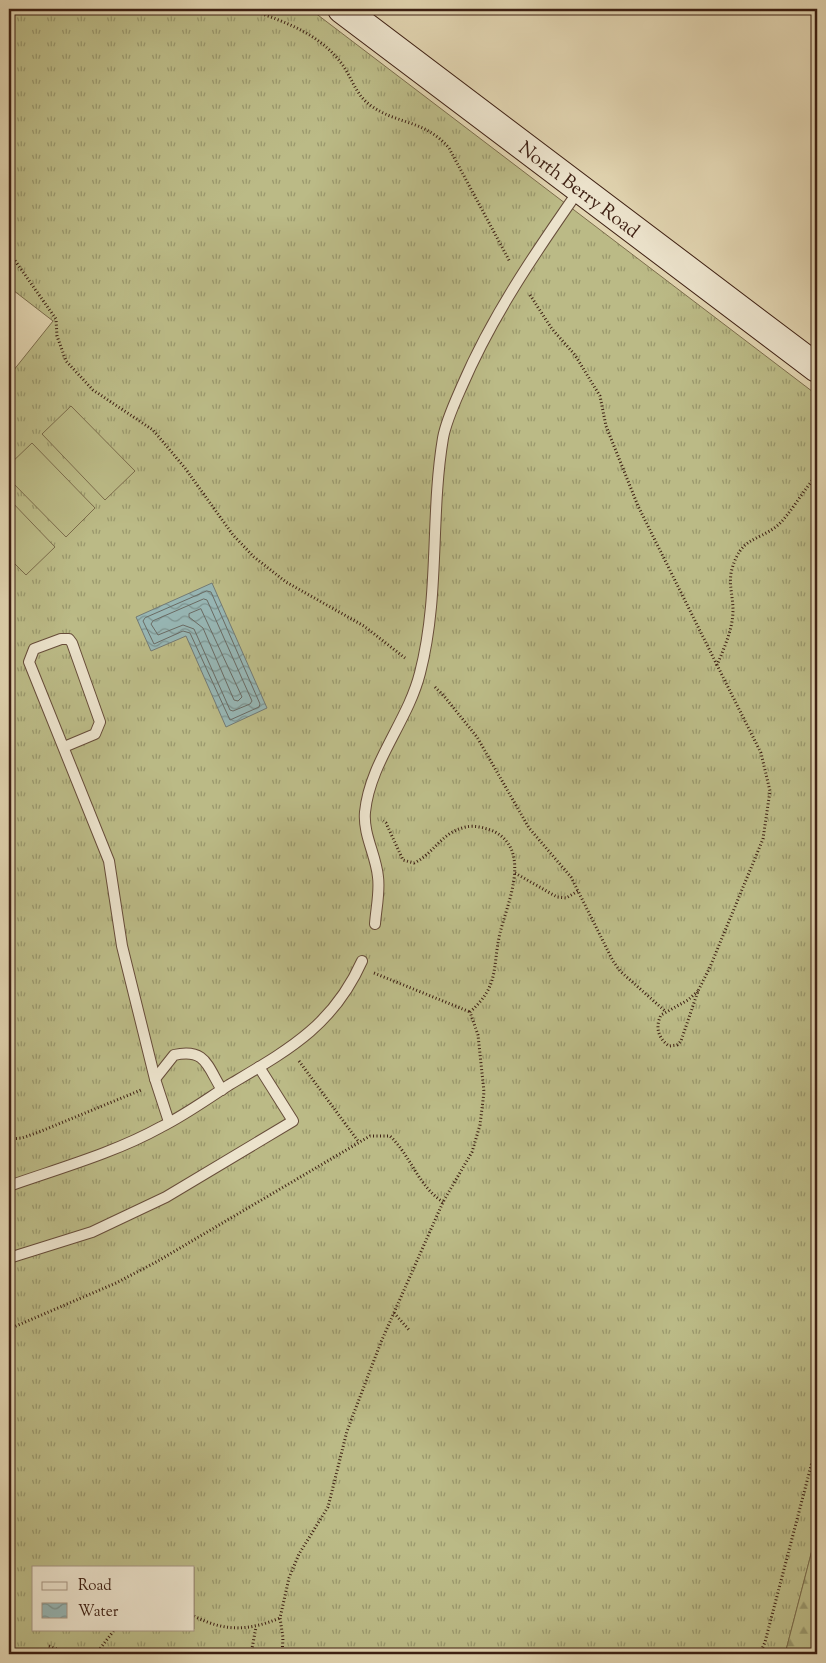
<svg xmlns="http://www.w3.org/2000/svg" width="826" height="1663" font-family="'Sorts Mill Goudy',serif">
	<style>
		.grass { fill: url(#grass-tufts); stroke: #7c6d4c; fill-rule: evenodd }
		.forest { fill: url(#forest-firs); stroke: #7c6d4c }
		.garden { fill: #bbba86; stroke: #7c6d4c }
		.water { fill: url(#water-waves); stroke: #737a74 }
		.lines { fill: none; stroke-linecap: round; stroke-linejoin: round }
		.shore { stroke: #6a6b64; stroke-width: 1 }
		.service-casing { stroke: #674d3a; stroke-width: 12 }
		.secondary-casing { stroke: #3e2013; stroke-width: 30 }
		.path { stroke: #3e2013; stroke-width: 3; stroke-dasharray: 1 2.5; stroke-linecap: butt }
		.service { stroke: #ece3cc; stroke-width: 10 }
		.secondary { stroke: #ece3cc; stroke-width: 28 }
		.labels { text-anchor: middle; stroke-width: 4; stroke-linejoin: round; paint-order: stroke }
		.street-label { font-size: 19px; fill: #3e2013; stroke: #ece3cc }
	</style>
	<defs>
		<pattern id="grass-tufts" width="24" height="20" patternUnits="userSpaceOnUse" patternTransform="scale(1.25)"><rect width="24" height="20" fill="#bbba86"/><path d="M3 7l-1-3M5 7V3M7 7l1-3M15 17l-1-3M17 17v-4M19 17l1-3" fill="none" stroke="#99976c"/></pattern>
		<pattern id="forest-firs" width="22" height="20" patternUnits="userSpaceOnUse" patternTransform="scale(1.25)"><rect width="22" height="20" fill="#bbba86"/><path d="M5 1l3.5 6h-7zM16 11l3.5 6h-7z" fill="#99976c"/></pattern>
		<pattern id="water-waves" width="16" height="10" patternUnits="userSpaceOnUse" patternTransform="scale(1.25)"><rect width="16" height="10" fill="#97b6b4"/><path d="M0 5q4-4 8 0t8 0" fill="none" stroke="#7d9491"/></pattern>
	</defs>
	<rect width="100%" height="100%" fill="#e1d4b0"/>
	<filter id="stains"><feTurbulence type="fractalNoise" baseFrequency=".004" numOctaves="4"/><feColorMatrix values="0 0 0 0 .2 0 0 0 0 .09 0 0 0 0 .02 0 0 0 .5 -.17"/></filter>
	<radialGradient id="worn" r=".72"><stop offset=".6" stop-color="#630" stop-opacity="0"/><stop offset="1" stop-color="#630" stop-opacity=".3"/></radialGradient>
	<path class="grass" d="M9,9H310L817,395V1531L785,1654H9V376L53,321L9,287ZM34,1567H194V1629H34Z"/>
	<path class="forest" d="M817,1531V1654H785Z"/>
	<g class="garden">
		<path d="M71,406L135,471L105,500L42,434Z"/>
		<path d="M32,443L95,508L66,537L9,479V465Z"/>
		<path d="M9,499L55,547L26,575L9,558Z"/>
	</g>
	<path class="water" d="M212,583L267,708L226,727L186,636L151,651L136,617Z"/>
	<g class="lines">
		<g class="shore">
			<path d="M207,591L211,592L260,704L259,707L230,720L190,633L183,631L154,644L143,621L145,618Z"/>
			<path d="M204,599L207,600L252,701L250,704L233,711L230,710L194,629L183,625L158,635L151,624L153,621Z"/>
			<path d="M201,609L242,697L238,701L234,700L203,628L189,617V614Z"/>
		</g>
		<defs>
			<g id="service">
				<path d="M64,747L95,734L100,722L72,643L69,639H61L34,649L29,662L109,861L122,946L155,1079L169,1122"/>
				<path d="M375,924C376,909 380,892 378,877C376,855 363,835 365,812C370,762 408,721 420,673C440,596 430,516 443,438C446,421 455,402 462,386C492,316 535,253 579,190"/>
				<path d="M155,1079L174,1055C206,1048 207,1066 222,1090"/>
				<path d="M9,1186C60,1168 114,1153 161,1127C185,1115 207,1099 229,1085C288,1050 333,1026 362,961"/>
				<path d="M9,1258L92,1232L166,1197L293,1121L259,1067"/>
			</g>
			<g id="secondary">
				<path id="s1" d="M342,9L817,368"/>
			</g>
		</defs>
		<use href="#service" class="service-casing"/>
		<use href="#secondary" class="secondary-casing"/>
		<g class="path">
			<path d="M248,9C283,21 319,33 342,64C352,78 356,95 370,105C397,125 424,119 449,148L510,262"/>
			<path d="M9,252L56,319L57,336L66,361L93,390L153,430L185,468L233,535L254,557L286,582L364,626L405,658"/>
			<path d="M530,295L552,329L575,355L600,396L606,426L638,506L717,665"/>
			<path d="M435,687L444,696L477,737L529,828L571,877L613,961L620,971L665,1011"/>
			<path d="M515,873L557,897L566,898L578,891"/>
			<path d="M374,973L470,1012"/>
			<path d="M698,991L688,1000L661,1015C655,1027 658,1038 669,1046L677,1045L681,1041L698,991L710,967L763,839L770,791L761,753L717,665C724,648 733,629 733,610C733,596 728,583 732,569C741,537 756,542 777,526C789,516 804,489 817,475"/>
			<path d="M299,1061L358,1141"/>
			<path d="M9,1139L22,1138L39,1132L141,1090"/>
			<path d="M394,1313L410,1331"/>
			<path d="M9,1329L116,1283L158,1261L370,1136H390C411,1156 418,1186 443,1202"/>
			<path d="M194,1616C225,1632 248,1631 280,1618"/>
			<path d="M49,1646L69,1654"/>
			<path d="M96,1654L115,1629"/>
			<path d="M251,1654L256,1627"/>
			<path d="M282,1654L283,1638L280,1618L289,1578L299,1554L328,1507L347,1431L381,1342L443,1202L472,1152L480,1125L484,1092L478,1035L470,1012C500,985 492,968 500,933C507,904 532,852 495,832C487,828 474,825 466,827C441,832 434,854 414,863L403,860L386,823L383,821"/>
			<path d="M760,1654L765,1642L817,1443"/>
		</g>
		<use href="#service" class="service"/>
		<use href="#secondary" class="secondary"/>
	</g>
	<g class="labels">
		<g class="street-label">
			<text dy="7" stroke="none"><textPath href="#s1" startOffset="298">North Berry Road</textPath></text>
		</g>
	</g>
	<rect width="826" height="1663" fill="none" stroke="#e1d4b0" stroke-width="30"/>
	<rect x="10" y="10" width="806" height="1643" fill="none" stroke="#3e2013" stroke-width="2.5"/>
	<rect x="15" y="15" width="796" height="1633" fill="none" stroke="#3e2013"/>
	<rect x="32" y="1566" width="162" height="65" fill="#ece3cc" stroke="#a69582"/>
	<rect x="42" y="1582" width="25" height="8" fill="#ece3cc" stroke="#a69582"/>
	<text x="78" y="1590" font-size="15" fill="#3e2013">Road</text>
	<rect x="42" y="1603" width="25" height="15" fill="url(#water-waves)" stroke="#a69582"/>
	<text x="78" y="1616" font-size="15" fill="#3e2013">Water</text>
	<rect width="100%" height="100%" filter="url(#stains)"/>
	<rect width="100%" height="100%" fill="url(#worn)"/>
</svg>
